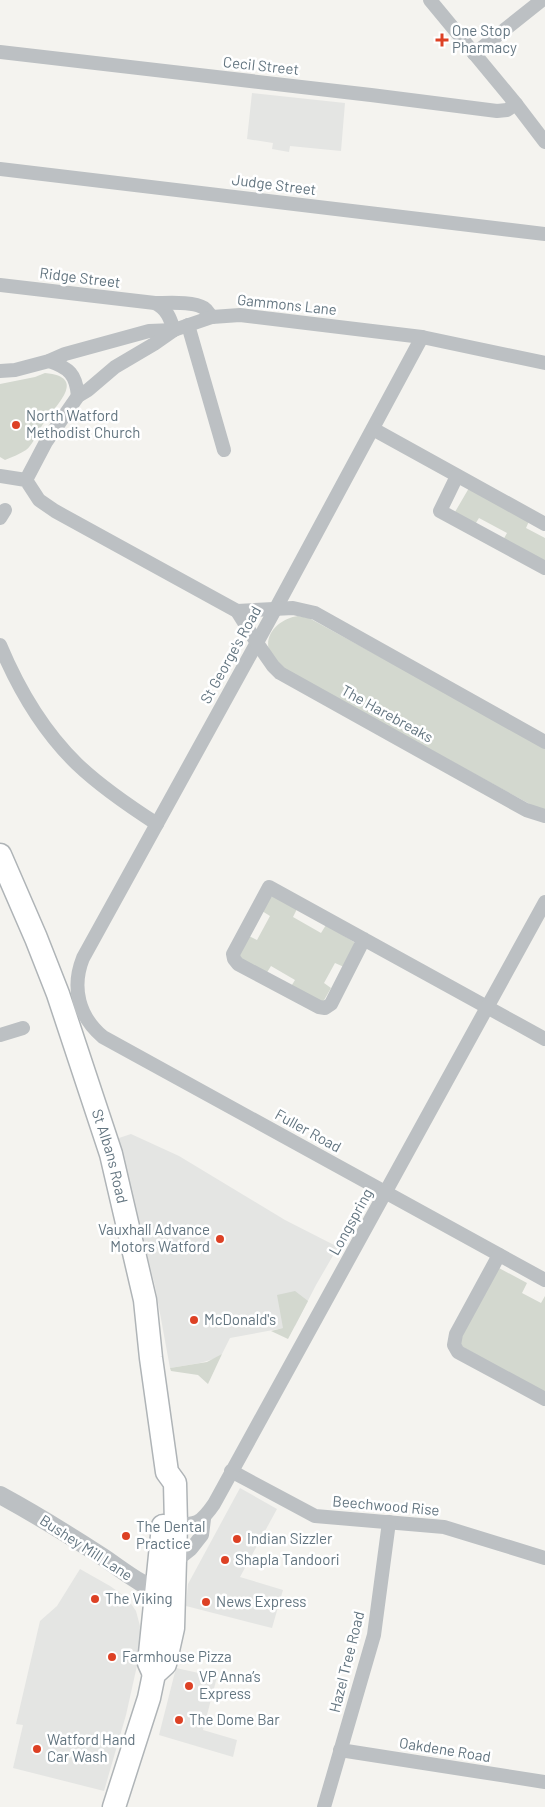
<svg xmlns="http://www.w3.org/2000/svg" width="545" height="1807" font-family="Barlow,sans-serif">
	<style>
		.built { fill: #e4e5e3 }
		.green { fill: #d3d8cf }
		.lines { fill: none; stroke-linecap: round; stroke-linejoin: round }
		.primary-casing { stroke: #afb4b7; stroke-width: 25 }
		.minor { stroke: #bcc0c3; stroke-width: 14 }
		.tertiary { stroke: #bcc0c3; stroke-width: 18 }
		.primary { stroke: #fff; stroke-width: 22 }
		.poi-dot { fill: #dd4125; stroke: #fff; stroke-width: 2 }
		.labels { text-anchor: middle; stroke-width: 5; stroke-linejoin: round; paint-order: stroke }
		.poi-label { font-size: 15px; fill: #637580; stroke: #fff; text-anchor: start }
		.street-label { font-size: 15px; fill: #637580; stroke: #fff }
	</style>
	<rect width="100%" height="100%" fill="#f4f3ef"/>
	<g class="built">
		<path d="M252,93L345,103L341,151L290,146L289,152L272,149L273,143L247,139Z"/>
		<path d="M131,1134L179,1156L285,1220L338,1247L316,1285L295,1326L230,1338L222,1354L217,1358L200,1363L170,1368L155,1286L122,1156L116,1139Z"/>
		<path d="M240,1488L277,1509L240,1577L283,1590L272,1628L186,1606L188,1584Z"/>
		<path d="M80,1569L110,1586L127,1598L136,1611L140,1626L142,1643L126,1715L104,1791L13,1768L23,1725L16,1724L40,1621L57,1606Z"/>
		<path d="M176,1668L217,1677L203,1730L237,1740L233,1757L159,1735Z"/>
	</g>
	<g class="green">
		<path d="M45,373C89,377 55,406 43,424C38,431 33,445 26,450C20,454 12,457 5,460L0,457V384L35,377Z"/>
		<path d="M469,488L530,519L526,528L545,538V565L502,542L507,533L479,518L474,526L455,512Z"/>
		<path d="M298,616L309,618L545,747V810L537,808L283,669C279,664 273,659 270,653C262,634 281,618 298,616Z"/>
		<path d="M275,896L297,909L293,917L321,933L326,925L354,942L356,947L344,967L335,963L324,983L331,988L323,1002L290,988L295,980L271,966L266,974L240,960L239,953L249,936L257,940L270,916L262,911L270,897Z"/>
		<path d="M497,1267L527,1283L522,1293L541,1303L545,1296V1395L458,1344Z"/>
		<path d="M295,1291L308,1301L288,1339L271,1331L283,1328L277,1295Z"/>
		<path d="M222,1354L208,1384L198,1375L171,1371L170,1368L207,1362Z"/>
	</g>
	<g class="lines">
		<defs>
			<g id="primary">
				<path id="s1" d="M0,855L36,938L58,994L111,1154L145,1300L151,1358L167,1472L175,1483L176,1525L173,1628L165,1664L154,1674L149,1698L114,1807"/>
				<path d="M154,1674L149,1663L163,1526"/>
			</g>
		</defs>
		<use href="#primary" class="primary-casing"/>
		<g class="minor">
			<path d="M430,0L516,104L545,142"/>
			<path d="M0,52L371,95L497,111L507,110L516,104"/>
			<path d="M474,54L542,0"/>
			<path d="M0,169L545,234"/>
			<path d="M0,285L155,303C167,309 170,318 174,330"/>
			<path d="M155,303C168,303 193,301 204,308C207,310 209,314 212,317"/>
			<path d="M188,325L224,450"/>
			<path d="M422,337L276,608L83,958C71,988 79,1017 103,1037L545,1280"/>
			<path d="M49,361C69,368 76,374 78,396"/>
			<path d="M0,371L15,370L49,361L65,354L149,331L174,330L212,317L240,315L422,337L545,363"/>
			<path d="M373,429L545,524"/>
			<path d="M0,476L26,480L39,500L55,511L237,611L257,643L273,666L280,673L526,810L545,816"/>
			<path d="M457,476L440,511L545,568"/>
			<path d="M26,480L46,442L78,396L88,390L115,367L154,344L174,330"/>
			<path d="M0,518L5,510"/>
			<path d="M237,611L293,608L315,613L545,742"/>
			<path d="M0,645C18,688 43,731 77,764C101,787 129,806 157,824"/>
			<path d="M364,939L331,1004L325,1008L319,1007L238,964L234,959L233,954L269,887L545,1039"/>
			<path d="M0,1035L23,1028"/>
			<path d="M499,1255L456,1334L454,1345L458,1352L545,1399"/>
			<path d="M231,1471L315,1516L444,1527L545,1558"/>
			<path d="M168,1525C195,1524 198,1527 214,1504L545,902"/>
			<path d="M176,1561L191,1549L202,1535L204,1519"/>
			<path d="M340,1750L545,1782"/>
			<path d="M324,1807L374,1635L389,1522"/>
		</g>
		<path class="tertiary" d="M0,1495C35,1514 69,1535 103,1557C124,1571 142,1587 167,1593"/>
		<use href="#primary" class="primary"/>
	</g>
	<g class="poi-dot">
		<path d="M439.5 32.5h5v5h5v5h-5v5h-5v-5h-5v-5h5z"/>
		<circle cx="16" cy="425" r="5"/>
		<circle cx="220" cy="1239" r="5"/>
		<circle cx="194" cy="1320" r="5"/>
		<circle cx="126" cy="1536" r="5"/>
		<circle cx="237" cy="1539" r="5"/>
		<circle cx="225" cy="1560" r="5"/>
		<circle cx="95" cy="1599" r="5"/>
		<circle cx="206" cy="1602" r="5"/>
		<circle cx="112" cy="1657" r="5"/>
		<circle cx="189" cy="1686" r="5"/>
		<circle cx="179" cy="1720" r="5"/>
		<circle cx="37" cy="1749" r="5"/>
	</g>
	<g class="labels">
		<g class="poi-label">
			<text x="452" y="36">One Stop<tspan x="452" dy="17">Pharmacy</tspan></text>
			<text x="26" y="421">North Watford<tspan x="26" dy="17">Methodist Church</tspan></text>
			<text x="210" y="1235" text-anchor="end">Vauxhall Advance<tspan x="210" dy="17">Motors Watford</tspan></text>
			<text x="204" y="1325">McDonald's</text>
			<text x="136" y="1532">The Dental<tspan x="136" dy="17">Practice</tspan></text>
			<text x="247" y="1544">Indian Sizzler</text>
			<text x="235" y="1565">Shapla Tandoori</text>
			<text x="105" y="1604">The Viking</text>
			<text x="216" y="1607">News Express</text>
			<text x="122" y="1662">Farmhouse Pizza</text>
			<text x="199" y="1682">VP Anna’s<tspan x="199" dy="17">Express</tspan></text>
			<text x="189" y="1725">The Dome Bar</text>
			<text x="47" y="1745">Watford Hand<tspan x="47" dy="17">Car Wash</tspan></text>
		</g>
		<g class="street-label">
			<text transform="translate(261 66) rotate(6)" y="5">Cecil Street</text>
			<text transform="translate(274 185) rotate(7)" y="5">Judge Street</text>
			<text transform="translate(80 278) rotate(7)" y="5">Ridge Street</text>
			<text transform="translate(287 305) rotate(6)" y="5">Gammons Lane</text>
			<text transform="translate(231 655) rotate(-61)" y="5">St George's Road</text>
			<text transform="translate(387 714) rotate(29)" y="5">The Harebreaks</text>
			<text transform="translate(308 1131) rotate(29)" y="5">Fuller Road</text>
			<text dy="5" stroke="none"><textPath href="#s1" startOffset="321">St Albans Road</textPath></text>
			<text transform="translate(351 1222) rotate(-61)" y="5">Longspring</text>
			<text transform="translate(386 1506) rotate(5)" y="5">Beechwood Rise</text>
			<text transform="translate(86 1548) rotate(33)" y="5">Bushey Mill Lane</text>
			<text transform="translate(347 1662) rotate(-76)" y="5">Hazel Tree Road</text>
			<text transform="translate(445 1750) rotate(9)" y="5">Oakdene Road</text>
		</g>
	</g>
</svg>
